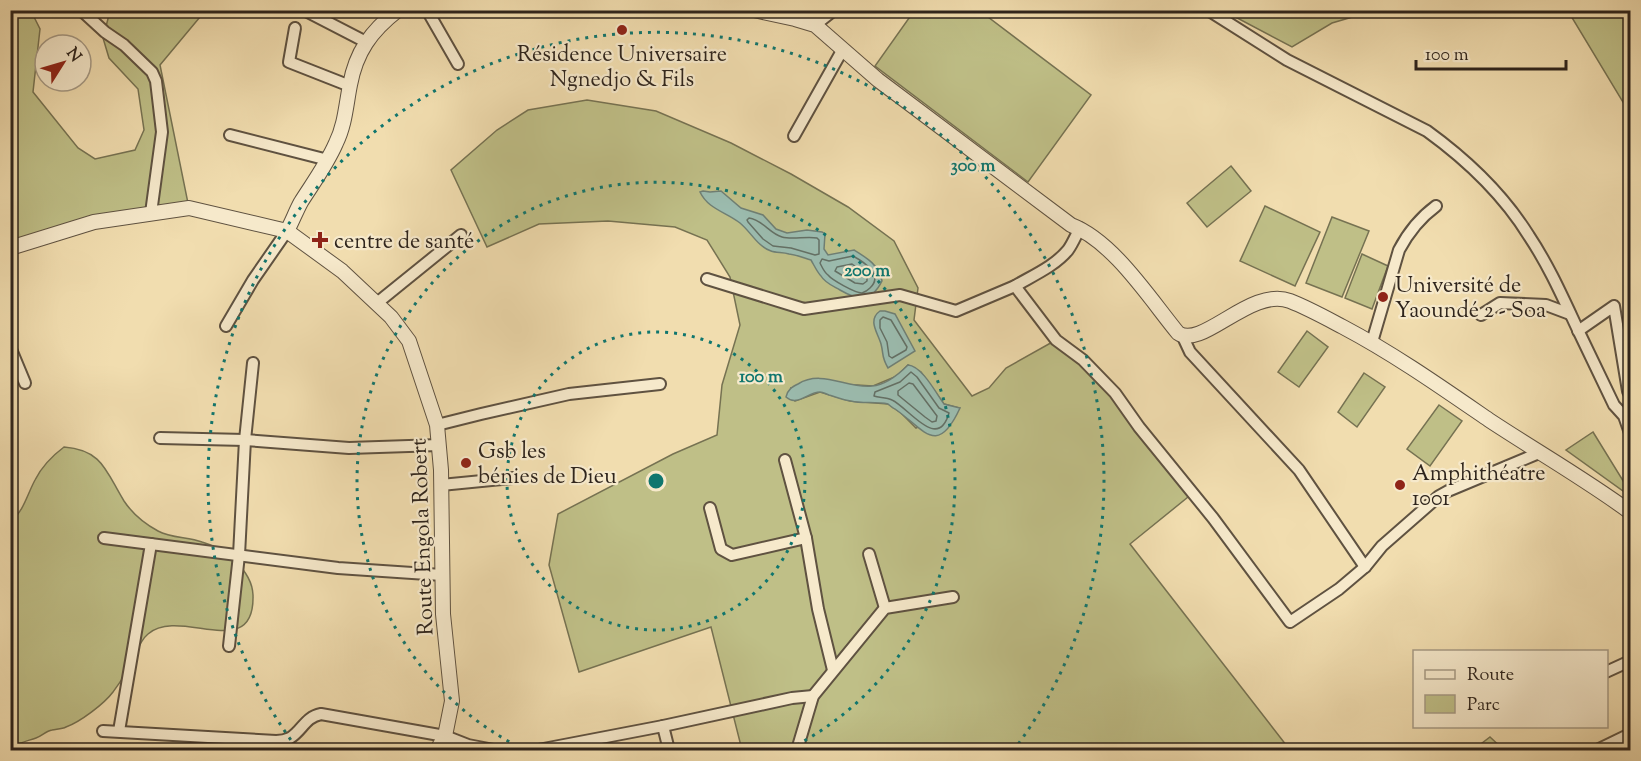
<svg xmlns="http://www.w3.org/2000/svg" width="1641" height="761" font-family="'Sorts Mill Goudy',serif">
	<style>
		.green { fill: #bfbf87; stroke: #767252; stroke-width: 1.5; fill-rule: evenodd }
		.water { fill: #9bbbae; stroke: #6f7f74; stroke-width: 1.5 }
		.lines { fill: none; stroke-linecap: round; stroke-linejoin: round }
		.shore { stroke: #647065; stroke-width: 1.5 }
		.minor-casing { stroke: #5f5241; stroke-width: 14 }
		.tertiary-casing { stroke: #5f5241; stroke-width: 16 }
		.minor { stroke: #f6e9cb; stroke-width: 10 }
		.tertiary { stroke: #f6e9cb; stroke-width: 14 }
		.ring { fill: none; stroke: #0f766e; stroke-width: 3; stroke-dasharray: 3 6 }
		.poi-dot { fill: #8f2418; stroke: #f6e9cb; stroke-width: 2 }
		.labels { text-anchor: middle; stroke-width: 4.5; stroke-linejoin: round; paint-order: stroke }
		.poi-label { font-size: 22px; fill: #2e241c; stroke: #f6e9cb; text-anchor: start }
		.street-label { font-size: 22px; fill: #2e241c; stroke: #f6e9cb }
		.centre { fill: #0f766e; stroke: #f6e9cb; stroke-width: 3 }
		.ring-label { font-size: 18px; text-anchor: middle; font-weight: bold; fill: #0f766e; stroke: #f6e9cb; stroke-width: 4.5; stroke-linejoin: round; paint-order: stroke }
	</style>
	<rect width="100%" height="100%" fill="#f1ddaf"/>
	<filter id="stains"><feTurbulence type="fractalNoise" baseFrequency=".00333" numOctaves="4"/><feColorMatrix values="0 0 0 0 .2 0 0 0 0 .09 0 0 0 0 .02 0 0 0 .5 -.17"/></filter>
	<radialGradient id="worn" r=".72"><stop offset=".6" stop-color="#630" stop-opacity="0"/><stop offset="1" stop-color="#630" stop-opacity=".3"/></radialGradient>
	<g class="green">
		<path d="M10,11H31L40,29L33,92L78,148L95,159L135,150L144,130L138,89L109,58L103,38L110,11H205L160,65L189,208L94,222L11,248Z"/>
		<path d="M914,11H980L1091,95L1028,182L875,66Z"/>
		<path d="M1224,11H1373L1332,23L1292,47Z"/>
		<path d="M1568,11H1630V117L1623,102Z"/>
		<path d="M587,100L656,111L731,143L791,174L848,207L894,241L918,288L914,320L972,396L989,388L1006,368L1056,340L1083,360L1193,493L1130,544L1290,750H742L711,627L579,672L549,565L558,514L673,454L717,435L722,385L740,325L730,277L707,240L675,227L608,221L539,224L487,247L451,170L497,130L528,110ZM908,365L921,372L944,404L959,408L916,428L901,413L888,404L850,401L820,392L795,401L791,388L857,385L873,386L897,376Z"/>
		<path d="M1231,166L1251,191L1207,227L1187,203Z"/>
		<path d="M1265,206L1320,232L1295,286L1240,261Z"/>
		<path d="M1332,217L1369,231L1342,297L1306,283Z"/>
		<path d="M1362,254L1388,266L1372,309L1345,298Z"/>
		<path d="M1307,331L1328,347L1299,387L1278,372Z"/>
		<path d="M1364,373L1385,387L1357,427L1338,412Z"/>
		<path d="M1439,405L1462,421L1430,466L1407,449Z"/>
		<path d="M1593,432L1630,492V496L1566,450Z"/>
		<path d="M64,447C103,450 106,472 124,501C132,513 145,524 158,531C171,538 188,537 202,542C224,548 252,570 253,595C255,664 180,606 148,634C138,642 135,658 128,669C124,677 118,685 113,692C104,704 80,722 66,727C62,729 57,729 52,730C46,731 42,736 36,738C27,741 19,743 11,747V522C24,510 27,495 35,480C42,466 52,456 64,447Z"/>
		<path d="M1490,737L1504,750H1473Z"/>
	</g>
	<g class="water">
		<path d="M703,191L710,192L721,191L741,208L763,215L776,229L787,233L807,230L822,232L825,234L824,249L828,255L854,250C867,258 879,265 882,281C871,303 859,301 840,290C833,286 825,283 821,276C817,272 814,265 811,260C804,258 797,255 789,254C783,252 776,253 771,251C757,246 751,232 740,223C726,212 708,209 700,192Z"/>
		<path d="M880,311H885L895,314L915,351L888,368C881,356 884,355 881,344C878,333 867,320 880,311Z"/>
		<path d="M908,365C922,366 936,393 944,404L960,408C937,458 924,429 895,409C894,409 888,404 888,404C876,401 862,404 851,401C843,400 836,397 829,395C826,394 823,392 820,392C808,392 797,407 786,397C788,389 792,387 798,384C822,369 847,389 872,386C886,385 898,375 908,365Z"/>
	</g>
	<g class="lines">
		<g class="shore">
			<path d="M749,218C763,220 769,233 782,237C792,240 806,236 817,238L819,240V254L815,255L791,248L773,246L763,239L748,222L747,220Z"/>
			<path d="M853,256C864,262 884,275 870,288C868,290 865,292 862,293C855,293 832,280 828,275C824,272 822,267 820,263L822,259L829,261Z"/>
			<path d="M852,264L859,269L867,278V281L863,284L855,283L835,271L837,267Z"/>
			<path d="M883,317L891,320L907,347L906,350L892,358L889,356L887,342L880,328V320Z"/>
			<path d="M911,372L917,377L939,408L949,413C938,452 909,408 892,400C886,397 879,398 874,396L875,392L900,382Z"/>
			<path d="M909,383L913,384L937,416L936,421L932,422L925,417L898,395V391Z"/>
		</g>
		<defs>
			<g id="minor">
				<path d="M81,10L105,32L124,45L152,72L156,81L162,132L151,213"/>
				<path d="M304,10L366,42"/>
				<path d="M427,10L458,64"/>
				<path d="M1208,10L1287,60L1427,131C1467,160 1503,194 1529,236C1549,266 1563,298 1578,330C1590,355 1602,380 1614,405L1624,416L1630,433"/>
				<path d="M815,25L834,10"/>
				<path d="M295,28L289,62L350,86"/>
				<path d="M230,135L328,160"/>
				<path d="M794,136L843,49"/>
				<path d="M1080,228C1076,235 1073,243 1068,250C1055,266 1032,276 1015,286L1056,340L1083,360L1115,393L1139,427L1213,518L1290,622L1339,589L1365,567L1382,546L1439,496L1448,491L1539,453"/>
				<path d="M707,279L804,309L900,295L956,311L1015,286"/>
				<path d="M377,303L461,235"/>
				<path d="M1481,315L1500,303L1546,305L1570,314"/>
				<path d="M226,326L253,280L287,231"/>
				<path d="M1578,331L1614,306L1628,391L1630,395"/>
				<path d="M1183,337L1190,352L1299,470L1365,567"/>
				<path d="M1372,342L1399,250C1408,233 1421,217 1436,206"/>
				<path d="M10,347L25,383"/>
				<path d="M437,425L481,414L569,394L660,384"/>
				<path d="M160,438L245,440L349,448L439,445"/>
				<path d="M785,460L806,538L818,609L833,670"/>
				<path d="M441,485L513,478"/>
				<path d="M710,508L721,549L732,555L806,538"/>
				<path d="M104,538L338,568L442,575"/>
				<path d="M869,554L885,608"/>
				<path d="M229,646L239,555L245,440L253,363"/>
				<path d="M1606,672L1630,661"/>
				<path d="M663,726L792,698L813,696"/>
				<path d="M103,731L276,741C281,741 286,740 290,738C302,731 305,717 321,714L445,736L468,745L494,750"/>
				<path d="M119,731L151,544"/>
				<path d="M538,750L663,726L669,750"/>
				<path d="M797,750L813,696L885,608L953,597"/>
				<path d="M1597,750L1630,734"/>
			</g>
			<g id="tertiary">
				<path d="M754,10L795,19L815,25L878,80L1071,225C1113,241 1150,299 1178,333C1202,350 1251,286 1290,301C1308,308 1326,318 1343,327C1394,354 1441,387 1489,420C1536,451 1585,479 1630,512"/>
				<path d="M287,231C292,222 296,211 301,202C313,183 327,164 336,143C345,125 346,105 350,85C356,52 371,31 398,10"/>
				<path d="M10,248L94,222L189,208L287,231L342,271L391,317L409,341L437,425L441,470L443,614L452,701L445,736L437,750"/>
			</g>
		</defs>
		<use href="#minor" class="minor-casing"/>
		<use href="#tertiary" class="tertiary-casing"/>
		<use href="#minor" class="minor"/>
		<use href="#tertiary" class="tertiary"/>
	</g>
	<g class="ring">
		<circle cx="656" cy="481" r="149"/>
		<path d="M525 750A299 299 0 1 1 787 750"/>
		<path d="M296 747A448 448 0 1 1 1016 747"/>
	</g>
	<g class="poi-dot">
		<circle cx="622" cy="30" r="6"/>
		<path d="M317 231h6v6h6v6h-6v6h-6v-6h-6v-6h6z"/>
		<circle cx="1383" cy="297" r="6"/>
		<circle cx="466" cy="463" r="6"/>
		<circle cx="1400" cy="485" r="6"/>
	</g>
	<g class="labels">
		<g class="poi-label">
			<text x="622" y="61" text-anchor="middle">Résidence Universaire<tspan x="622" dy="25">Ngnedjo &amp; Fils</tspan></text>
			<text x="334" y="248">centre de santé</text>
			<text x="1395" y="292">Université de<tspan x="1395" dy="25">Yaoundé 2 - Soa</tspan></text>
			<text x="478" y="458">Gsb les<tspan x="478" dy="25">bénies de Dieu</tspan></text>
			<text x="1412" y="480">Amphithéatre<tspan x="1412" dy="25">1001</tspan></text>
		</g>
		<g class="street-label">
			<text transform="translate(421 537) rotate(-92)" y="8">Route Engola Robert</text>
		</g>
	</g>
	<circle cx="656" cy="481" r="9" class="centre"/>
	<g class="ring-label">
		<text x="973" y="171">300 m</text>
		<text x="867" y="276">200 m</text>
		<text x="761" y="382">100 m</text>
	</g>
	<rect width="1641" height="761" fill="none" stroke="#f1ddaf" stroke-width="36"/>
	<rect x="12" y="12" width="1617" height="737" fill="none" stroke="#2e241c" stroke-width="3"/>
	<rect x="18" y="18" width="1605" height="725" fill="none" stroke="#2e241c" stroke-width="1.5"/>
	<rect x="1413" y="650" width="195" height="78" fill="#f6e9cb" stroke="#a69a85" stroke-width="1.5"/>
	<rect x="1425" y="670" width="30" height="9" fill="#f6e9cb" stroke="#a69a85" stroke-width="1.5"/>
	<text x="1467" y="680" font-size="18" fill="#2e241c">Route</text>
	<rect x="1425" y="695" width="30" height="18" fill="#bfbf87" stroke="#a69a85" stroke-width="1.5"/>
	<text x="1467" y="710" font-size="18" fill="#2e241c">Parc</text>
	<g transform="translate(63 63) rotate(53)"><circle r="28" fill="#f6e9cb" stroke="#a69a85" stroke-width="1.5"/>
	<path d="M0-4.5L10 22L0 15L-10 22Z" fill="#8f2418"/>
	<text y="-9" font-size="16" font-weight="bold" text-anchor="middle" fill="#2e241c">N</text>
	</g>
	<path d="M1416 60v9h150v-9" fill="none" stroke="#2e241c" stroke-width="3"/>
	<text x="1425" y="60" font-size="18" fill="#2e241c" stroke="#f6e9cb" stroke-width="4.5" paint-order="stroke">100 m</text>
	<rect width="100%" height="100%" filter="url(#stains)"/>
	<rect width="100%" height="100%" fill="url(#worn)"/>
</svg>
